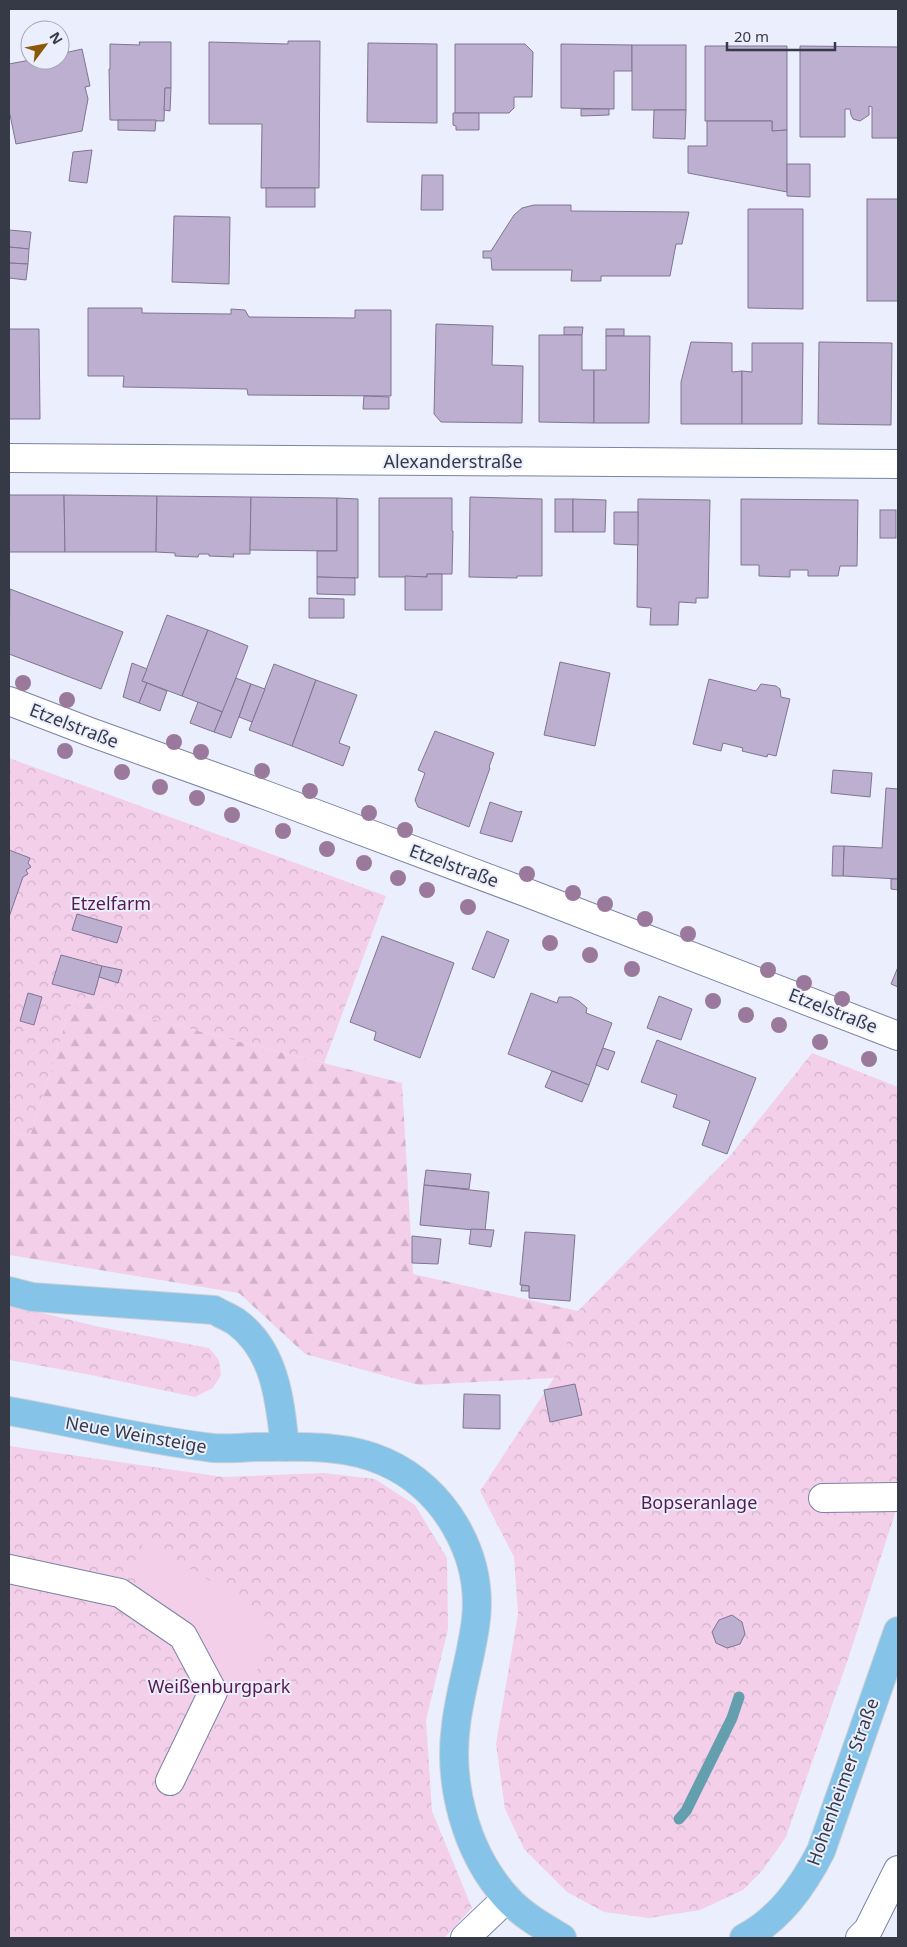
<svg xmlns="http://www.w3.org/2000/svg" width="907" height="1947" font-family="'Noto Sans',sans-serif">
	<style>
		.forest { fill: url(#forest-firs) }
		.park { fill: url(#park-crowns) }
		.garden { fill: #f3cfea }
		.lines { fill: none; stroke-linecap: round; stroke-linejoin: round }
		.stream { stroke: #639fac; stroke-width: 11 }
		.building { fill: #bcafd0; stroke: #807493 }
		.minor-casing { stroke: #7983a2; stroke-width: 30 }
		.major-casing { stroke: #cfd0d3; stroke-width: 30 }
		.minor { stroke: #fff; stroke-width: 28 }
		.major { stroke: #86c3e9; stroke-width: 28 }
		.tree { fill: #9a799d }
		.labels { text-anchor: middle; stroke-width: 4; stroke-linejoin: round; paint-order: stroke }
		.street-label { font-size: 18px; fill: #363a47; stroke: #ebeffd }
		.park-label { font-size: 18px; fill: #58194f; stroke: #ebeffd }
	</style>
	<defs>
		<pattern id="forest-firs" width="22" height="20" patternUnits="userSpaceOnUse" patternTransform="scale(1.25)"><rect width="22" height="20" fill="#f3cfea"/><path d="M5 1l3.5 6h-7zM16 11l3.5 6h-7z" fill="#d1b2ca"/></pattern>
		<pattern id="park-crowns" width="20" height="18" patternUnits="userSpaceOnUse" patternTransform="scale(1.25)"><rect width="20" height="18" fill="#f3cfea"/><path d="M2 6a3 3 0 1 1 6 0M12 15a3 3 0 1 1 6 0" fill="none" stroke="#d1b2ca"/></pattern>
	</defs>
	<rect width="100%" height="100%" fill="#ebeffd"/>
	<path class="forest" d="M73,999L402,1083L413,1274L578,1311L554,1378L419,1385L305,1354L239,1293L9,1255V1131L30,1136Z"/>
	<g class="park">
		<path d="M9,758L386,896L324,1063L73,999L30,1136L9,1131Z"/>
		<path d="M812,1053L898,1087V1504L848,1659L786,1837L762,1871L743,1890L700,1910L649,1918L604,1912L567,1892L524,1849L505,1809L496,1744L518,1614L514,1557L480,1491L554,1378L578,1311L730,1156Z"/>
		<path d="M9,1305L100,1327L209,1348L219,1360L221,1375L213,1388L195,1397L86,1374L9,1360Z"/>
		<path d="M9,1446L223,1477L324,1473L375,1479L415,1505L447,1558L448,1629L426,1720L432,1811L472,1908L444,1938H9Z"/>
	</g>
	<path class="garden" d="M143,1541L254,1607L268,1627L250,1701H228L225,1691L134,1591Z"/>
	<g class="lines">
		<path class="stream" d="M679,1819L686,1811L732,1718L739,1697"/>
	</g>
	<g class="building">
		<path d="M288,41H320L319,188H261L262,124H209V42L288,44Z"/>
		<path d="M139,42H171V88H165L164,121L110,120L109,69H110V44L140,45Z"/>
		<path d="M368,43L437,44V123L367,122Z"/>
		<path d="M455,44H525L533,52L532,97H514V108L509,113H455Z"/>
		<path d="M561,44L632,45V71H614V109L561,108Z"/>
		<rect x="632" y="45" width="54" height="65"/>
		<path d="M705,46H787V130L772,131V121H705Z"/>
		<path d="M800,46L898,47V138H872V107L869,106V115L860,121L853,119L851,115L850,109H845V137H800Z"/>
		<path d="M82,49L90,86L85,87L88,99L82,131L16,144L9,110V64L30,60H60V54Z"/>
		<path d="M165,88H171L170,111L164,110Z"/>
		<path d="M581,109H609V115L581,116Z"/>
		<path d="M654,110H686L685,139L653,138Z"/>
		<path d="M453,113H479V130H456V126L453,125Z"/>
		<path d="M118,120H156L155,131L118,130Z"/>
		<path d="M707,121H772V131L787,130V192L688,173V146H707Z"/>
		<path d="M92,150L87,183L69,181L73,152Z"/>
		<path d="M787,164H810V197L787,196Z"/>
		<path d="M422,175H443V210H421Z"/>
		<rect x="266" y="188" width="49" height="19"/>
		<rect x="867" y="199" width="31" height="102"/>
		<path d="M534,205H571V211L689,212L682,244H676L670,276H601V281H571L572,270H492L491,258H483V251H491L514,215L522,208Z"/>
		<path d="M748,209H803V309L748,308Z"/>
		<path d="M174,216L230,217L229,284L172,282Z"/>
		<path d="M9,230L31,232L29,249L9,247Z"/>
		<path d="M9,247L29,249L28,264L9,263Z"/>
		<path d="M9,263L28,264L26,280L9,278Z"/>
		<path d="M88,308H142V313L231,314V309L245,310L249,317L355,318V310H391V396L248,395L247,389L123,387L124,376H88Z"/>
		<path d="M436,324L493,326L492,365L523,366L522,423L441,422L434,414Z"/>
		<path d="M564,327H583L582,335H564Z"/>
		<path d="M9,329H39L40,419H9Z"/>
		<rect x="606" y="329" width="18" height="7"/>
		<path d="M539,335H582V370H594V423L539,422Z"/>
		<path d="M606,336H650L649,423H594V370H606Z"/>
		<path d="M691,342L732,343V372L742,371V424H681V382Z"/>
		<path d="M819,342L892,343L891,425L818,424Z"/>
		<path d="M752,343H803L802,424H742V371L752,372Z"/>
		<path d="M364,396L389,397V409H363Z"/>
		<path d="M9,495H64L65,552H9Z"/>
		<path d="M64,495L157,496L156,552H65Z"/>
		<path d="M157,496L251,497L250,554H233L234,557L209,556V554H199L198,557L175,556V553L156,552Z"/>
		<path d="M251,497L337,498V551L250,550Z"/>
		<path d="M470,497L542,499V576H517V578L469,577Z"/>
		<path d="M337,498L358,499V578L317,577V551H337Z"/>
		<path d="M379,498H452V531H453L452,574H427V577H379Z"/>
		<rect x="555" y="499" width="18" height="33"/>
		<path d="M573,499L606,500L605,532H573Z"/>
		<path d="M638,499L710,500L708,598H696V603L679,602L678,625H650L651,608L637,607Z"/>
		<path d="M741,499L858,500L857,566H840L838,576H808V570H790V577L759,576V565H741Z"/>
		<rect x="880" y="510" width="16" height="28"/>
		<path d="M614,512H638V545L614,544Z"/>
		<path d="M427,574H442V610H405V576L427,577Z"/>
		<path d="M317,577L355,578V595L317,594Z"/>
		<path d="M10,589L123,632L101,689L9,654Z"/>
		<path d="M309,598L344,599V618H309Z"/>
		<path d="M167,615L208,630L182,696L142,681Z"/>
		<path d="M208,630L248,646L223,712L182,696Z"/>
		<path d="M560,662L610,673L595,746L544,735Z"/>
		<path d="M132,663L147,669L142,681L147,683L139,703L123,697Z"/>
		<path d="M274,664L316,680L292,746L249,730Z"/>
		<path d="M236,678L251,684L231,738L214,732Z"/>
		<path d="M709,679L756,691L761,684L776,686L780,689L781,697L790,699L776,756L768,754L767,757L742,751L743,748L723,743L721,751L693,744Z"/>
		<path d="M316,680L357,695L339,743L350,747L343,766L292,746Z"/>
		<path d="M147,683L167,691L160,711L139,703Z"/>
		<path d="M251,684L265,689L252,722L239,717Z"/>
		<path d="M198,702L222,712L214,732L190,723Z"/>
		<path d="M435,731L494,753L489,767L490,768L469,827L418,807L415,800L425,773L418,770Z"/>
		<path d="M833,770L872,773L870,797L831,793Z"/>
		<path d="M886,788L898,789V879L843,876L844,846L882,848Z"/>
		<path d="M490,802L519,812L522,811L512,842L480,833Z"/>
		<path d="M833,846H844L843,876H832Z"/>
		<path d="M9,850L30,858L28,863L31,867L26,870L28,874L23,877L9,917Z"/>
		<path d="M891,879H898V890L891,889Z"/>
		<path d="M77,914L122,927L117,943L72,930Z"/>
		<path d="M487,931L509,940L494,978L472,969Z"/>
		<path d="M382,936L454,963L420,1058L374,1040L376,1032L350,1022Z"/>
		<path d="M61,955L102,966L94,995L52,984Z"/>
		<path d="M102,966L122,970L118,983L99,977Z"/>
		<path d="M898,967V987L891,984Z"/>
		<path d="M28,993L42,997L34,1025L20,1021Z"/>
		<path d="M531,993L557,1003L559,997H571L579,1001L587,1008L586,1013L612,1023L589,1085L508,1054Z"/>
		<path d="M659,996L692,1009L681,1040L647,1028Z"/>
		<path d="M657,1040L756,1078L727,1154L702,1145L710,1121L673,1107L677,1095L641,1082Z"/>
		<path d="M603,1048L615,1052L608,1070L596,1065Z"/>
		<path d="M552,1071L589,1085L582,1102L545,1087Z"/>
		<path d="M426,1170L471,1174L469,1189L424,1185Z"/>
		<path d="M424,1185L489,1192L485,1231L420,1225Z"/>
		<path d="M471,1229L494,1230L491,1247L469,1244Z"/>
		<path d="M525,1232L575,1235L570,1301L529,1298V1286L520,1285Z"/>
		<path d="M412,1236L441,1239L438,1264L412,1263Z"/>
		<path d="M522,1285L529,1286V1291H521Z"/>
		<path d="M575,1384L582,1415L550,1422L544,1390Z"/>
		<path d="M464,1394L500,1395V1429L463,1428Z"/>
		<path d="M732,1615L742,1622L745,1634L740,1644L727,1648L716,1643L712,1632L719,1620Z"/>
	</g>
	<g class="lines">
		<defs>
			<g id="minor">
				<path d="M9,458L898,464"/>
				<path d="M9,701L90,732L268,796L525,892L898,1036"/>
				<path d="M823,1498L898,1497"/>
				<path d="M9,1569L120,1593L183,1636L213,1692L170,1781"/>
				<path d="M465,1938L507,1898"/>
				<path d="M860,1938L868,1930L898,1870"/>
			</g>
			<g id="major">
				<path d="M9,1291L32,1297L214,1310C221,1314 228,1317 235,1321C276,1350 280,1402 285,1447"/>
				<path d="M9,1411C77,1423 144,1440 213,1448C227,1449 241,1448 255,1447C298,1447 346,1444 385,1462C444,1488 483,1554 476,1619C472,1655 460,1690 456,1725C448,1785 466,1852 506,1897C522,1915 542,1926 562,1938"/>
				<path d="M744,1938C780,1919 803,1886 821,1851L898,1631"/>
			</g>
		</defs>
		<use href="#minor" class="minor-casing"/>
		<use href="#major" class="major-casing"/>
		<use href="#minor" class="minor"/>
		<use href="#major" class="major"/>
	</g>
	<g class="tree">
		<circle cx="23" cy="683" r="8"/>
		<circle cx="67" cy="700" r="8"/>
		<circle cx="174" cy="742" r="8"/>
		<circle cx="65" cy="751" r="8"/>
		<circle cx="201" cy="752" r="8"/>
		<circle cx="262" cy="771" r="8"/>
		<circle cx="122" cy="772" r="8"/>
		<circle cx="160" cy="787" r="8"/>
		<circle cx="310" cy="791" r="8"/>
		<circle cx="197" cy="798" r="8"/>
		<circle cx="369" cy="813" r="8"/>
		<circle cx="232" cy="815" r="8"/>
		<circle cx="405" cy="830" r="8"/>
		<circle cx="283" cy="831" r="8"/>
		<circle cx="327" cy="849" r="8"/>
		<circle cx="364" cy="863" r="8"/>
		<circle cx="527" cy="874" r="8"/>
		<circle cx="398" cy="878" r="8"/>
		<circle cx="427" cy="890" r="8"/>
		<circle cx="573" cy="893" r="8"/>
		<circle cx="605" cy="904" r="8"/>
		<circle cx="468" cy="907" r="8"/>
		<circle cx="645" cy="919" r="8"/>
		<circle cx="688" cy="934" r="8"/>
		<circle cx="550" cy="943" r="8"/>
		<circle cx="590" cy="955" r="8"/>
		<circle cx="632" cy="969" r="8"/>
		<circle cx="768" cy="970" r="8"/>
		<circle cx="804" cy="983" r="8"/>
		<circle cx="842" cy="999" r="8"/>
		<circle cx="713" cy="1001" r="8"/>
		<circle cx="746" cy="1015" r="8"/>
		<circle cx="779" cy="1025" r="8"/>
		<circle cx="820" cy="1042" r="8"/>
		<circle cx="869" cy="1059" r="8"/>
	</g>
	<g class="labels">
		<g class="street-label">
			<text x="453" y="468">Alexanderstraße</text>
			<text transform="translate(74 726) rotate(21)" y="6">Etzelstraße</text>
			<text transform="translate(454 866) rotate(20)" y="6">Etzelstraße</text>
			<text transform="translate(833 1011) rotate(21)" y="6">Etzelstraße</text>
			<text transform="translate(136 1435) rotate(10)" y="6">Neue Weinsteige</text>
			<text transform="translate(843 1782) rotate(-70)" y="6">Hohenheimer Straße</text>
		</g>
		<g class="park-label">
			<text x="111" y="910">Etzelfarm</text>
			<text x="699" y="1509">Bopseranlage</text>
			<text x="219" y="1693">Weißenburgpark</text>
		</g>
	</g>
	<rect width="907" height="1947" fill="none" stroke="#363a47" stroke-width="20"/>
	<g transform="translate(45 45) rotate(58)"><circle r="24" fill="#ebeffd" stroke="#a3a7b4"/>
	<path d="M0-4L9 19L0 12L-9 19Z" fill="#8d5708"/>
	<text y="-8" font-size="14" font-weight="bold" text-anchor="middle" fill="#363a47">N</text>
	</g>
	<path d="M727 42v8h108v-8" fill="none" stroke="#363a47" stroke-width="2.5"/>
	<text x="734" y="42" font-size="15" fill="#363a47" stroke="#ebeffd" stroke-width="4" paint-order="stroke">20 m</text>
</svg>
